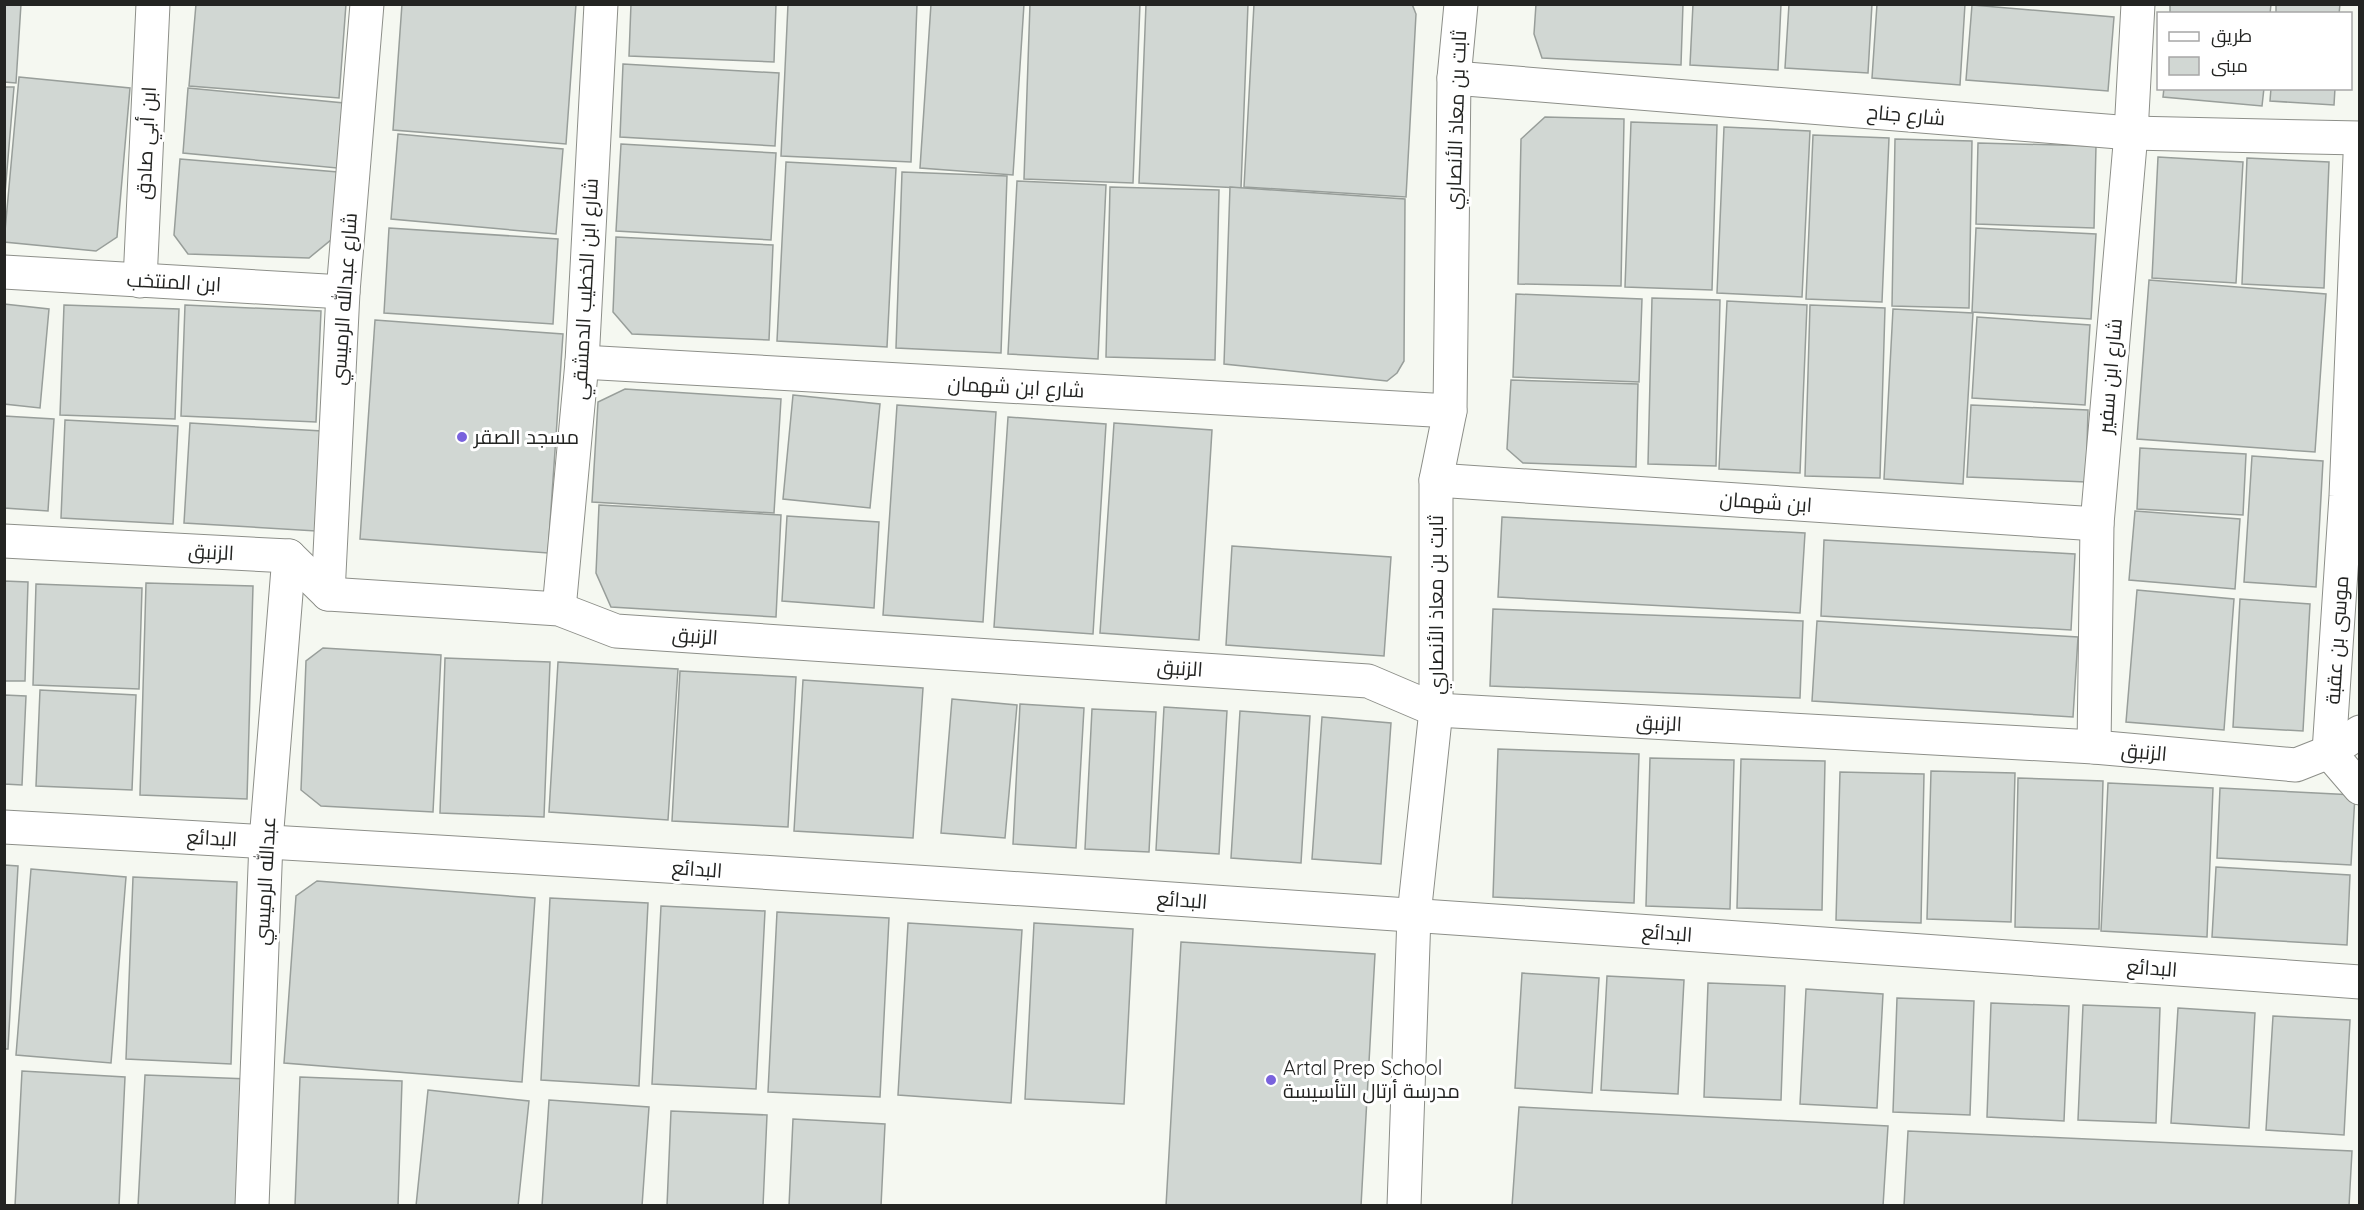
<svg xmlns="http://www.w3.org/2000/svg" width="2364" height="1210" font-family="Quicksand,Cairo,sans-serif">
	<style>
		.building { fill: #d1d7d3; stroke: #989e9a; stroke-width: 1.5 }
		.lines { fill: none; stroke-linecap: round; stroke-linejoin: round }
		.street-casing { stroke: #8d8f89; stroke-width: 35 }
		.street { stroke: #fff; stroke-width: 33 }
		.poi-dot { fill: #7962dd; stroke: #fff; stroke-width: 2 }
		.labels { text-anchor: middle; stroke-width: 6; stroke-linejoin: round; paint-order: stroke }
		.street-label { font-size: 20px; fill: #232422; stroke: #fff }
		.poi-label { font-size: 20px; fill: #232422; stroke: #fff; text-anchor: start }
	</style>
	<rect width="100%" height="100%" fill="#f5f8f1"/>
	<g class="building">
		<path d="M4,4H21L16,83L4,82Z"/>
		<path d="M196,4H346L339,98L189,86Z"/>
		<path d="M402,4H576L566,144L393,130Z"/>
		<path d="M631,4H776L774,62L629,56Z"/>
		<path d="M788,4H917L911,162L781,156Z"/>
		<path d="M931,4H1024L1013,175L920,168Z"/>
		<path d="M1030,4H1140L1133,183L1024,179Z"/>
		<path d="M1146,4H1248L1241,188L1139,183Z"/>
		<path d="M1254,4H1412L1416,14L1406,197L1244,187Z"/>
		<path d="M1536,4H1683L1681,65L1542,58L1534,34Z"/>
		<path d="M1693,4H1781L1778,70L1690,65Z"/>
		<path d="M1789,4H1872L1868,73L1785,68Z"/>
		<path d="M1877,4H1965L1960,85L1872,78Z"/>
		<path d="M2170,4H2271L2270,14H2170Z"/>
		<path d="M2276,4H2340L2339,14H2276Z"/>
		<path d="M1972,5L2114,17L2108,91L1966,80Z"/>
		<path d="M623,64L779,73L775,146L620,137Z"/>
		<path d="M19,77L130,88L117,237L96,251L4,242Z"/>
		<path d="M4,87H14L4,206Z"/>
		<path d="M188,88L344,103L337,168L183,153Z"/>
		<path d="M2164,88H2264L2262,106L2163,97Z"/>
		<path d="M2271,88H2335L2334,105L2270,101Z"/>
		<path d="M1545,117L1624,119L1621,286L1518,284L1521,139Z"/>
		<path d="M1631,122L1717,125L1712,290L1625,287Z"/>
		<path d="M1724,127L1810,131L1802,297L1717,293Z"/>
		<path d="M398,134L563,149L556,234L391,219Z"/>
		<path d="M1813,135L1889,138L1882,302L1806,299Z"/>
		<path d="M1895,139L1972,141L1969,308L1892,306Z"/>
		<path d="M1978,143L2096,146L2094,228L1976,224Z"/>
		<path d="M621,144L776,153L771,240L616,231Z"/>
		<path d="M2158,157L2243,162L2236,283L2152,278Z"/>
		<path d="M2247,158L2329,162L2324,288L2242,284Z"/>
		<path d="M180,159L338,172L332,239L309,258L188,254L174,235Z"/>
		<path d="M786,162L896,168L887,347L777,341Z"/>
		<path d="M902,172L1007,176L1001,353L896,348Z"/>
		<path d="M1017,181L1106,185L1098,359L1008,354Z"/>
		<path d="M1110,187L1219,190L1215,360L1106,357Z"/>
		<path d="M1230,187L1405,199L1404,361L1397,373L1387,381L1224,364Z"/>
		<path d="M389,228L558,239L553,324L384,313Z"/>
		<path d="M1976,228L2096,234L2091,319L1972,312Z"/>
		<path d="M616,237L773,245L769,340L632,334L613,312Z"/>
		<path d="M2149,280L2326,294L2315,452L2137,439Z"/>
		<path d="M1516,294L1642,299L1639,382L1513,377Z"/>
		<path d="M1652,298L1720,300L1716,466L1648,464Z"/>
		<path d="M1727,301L1807,305L1800,473L1719,469Z"/>
		<path d="M4,304L49,309L40,408L4,404Z"/>
		<path d="M64,305L179,309L175,419L60,415Z"/>
		<path d="M185,305L321,311L316,422L181,416Z"/>
		<path d="M1810,305L1885,308L1880,478L1805,476Z"/>
		<path d="M1893,309L1973,313L1963,484L1884,479Z"/>
		<path d="M1977,317L2090,325L2085,405L1972,398Z"/>
		<path d="M375,320L563,334L548,553L360,539Z"/>
		<path d="M1511,380L1638,384L1636,467L1523,463L1507,449Z"/>
		<path d="M625,389L781,399L774,513L592,502L598,402Z"/>
		<path d="M793,395L880,404L870,508L783,499Z"/>
		<path d="M897,405L996,412L983,622L883,615Z"/>
		<path d="M1971,405L2088,410L2086,482L1967,477Z"/>
		<path d="M4,416L54,419L48,511L4,508Z"/>
		<path d="M1008,417L1106,424L1093,634L994,627Z"/>
		<path d="M65,420L178,426L173,524L61,518Z"/>
		<path d="M190,423L322,431L316,531L184,523Z"/>
		<path d="M1114,423L1212,430L1199,640L1100,633Z"/>
		<path d="M2140,448L2246,454L2243,515L2137,509Z"/>
		<path d="M2252,456L2323,461L2316,587L2244,582Z"/>
		<path d="M599,505L781,515L776,617L611,607L596,573Z"/>
		<path d="M2135,511L2240,519L2235,589L2129,580Z"/>
		<path d="M787,516L879,522L874,608L782,601Z"/>
		<path d="M1502,517L1805,533L1800,613L1498,597Z"/>
		<path d="M1824,540L2075,554L2071,630L1821,616Z"/>
		<path d="M1232,546L1391,557L1384,656L1226,645Z"/>
		<path d="M4,581L28,582L25,681H4Z"/>
		<path d="M146,583L253,586L247,799L140,795Z"/>
		<path d="M36,584L142,588L139,689L33,685Z"/>
		<path d="M2137,590L2234,599L2224,730L2126,722Z"/>
		<path d="M2240,599L2310,604L2303,731L2233,727Z"/>
		<path d="M1493,609L1803,621L1800,698L1490,686Z"/>
		<path d="M1817,621L2078,637L2073,717L1812,701Z"/>
		<path d="M323,648L441,655L433,812L321,806L301,790L306,661Z"/>
		<path d="M445,658L550,662L544,817L440,813Z"/>
		<path d="M558,662L678,669L668,820L549,812Z"/>
		<path d="M680,671L796,677L788,827L672,821Z"/>
		<path d="M803,680L923,688L913,838L794,831Z"/>
		<path d="M40,690L136,695L132,790L36,786Z"/>
		<path d="M4,695L26,696L22,785L4,784Z"/>
		<path d="M952,699L1017,705L1005,838L941,833Z"/>
		<path d="M1020,704L1084,708L1076,848L1013,844Z"/>
		<path d="M1164,707L1227,711L1219,854L1156,850Z"/>
		<path d="M1092,709L1156,712L1149,852L1085,849Z"/>
		<path d="M1240,711L1310,716L1301,863L1231,858Z"/>
		<path d="M1322,717L1391,723L1381,864L1312,859Z"/>
		<path d="M1498,749L1639,754L1634,903L1493,897Z"/>
		<path d="M1650,758L1734,760L1730,909L1646,906Z"/>
		<path d="M1741,759L1825,761L1822,910L1737,908Z"/>
		<path d="M1931,771L2015,773L2011,922L1927,919Z"/>
		<path d="M1840,772L1924,774L1921,923L1836,920Z"/>
		<path d="M2018,778L2103,781L2099,929L2015,927Z"/>
		<path d="M2108,783L2213,788L2207,937L2101,931Z"/>
		<path d="M2220,788L2355,795L2351,865L2217,858Z"/>
		<path d="M4,865L18,866L8,1049H4Z"/>
		<path d="M2216,867L2350,875L2347,945L2212,937Z"/>
		<path d="M31,869L126,877L111,1063L16,1055Z"/>
		<path d="M133,877L237,882L231,1064L126,1059Z"/>
		<path d="M317,881L535,898L522,1082L284,1063L296,896Z"/>
		<path d="M550,898L648,903L639,1086L541,1080Z"/>
		<path d="M661,906L765,911L756,1089L652,1084Z"/>
		<path d="M777,912L889,918L880,1097L768,1092Z"/>
		<path d="M908,923L1022,930L1011,1103L898,1095Z"/>
		<path d="M1034,923L1133,929L1124,1104L1025,1099Z"/>
		<path d="M1181,942L1375,954L1361,1206H1166Z"/>
		<path d="M1522,973L1599,978L1592,1093L1515,1088Z"/>
		<path d="M1607,976L1684,980L1678,1094L1601,1090Z"/>
		<path d="M1708,983L1785,986L1781,1100L1704,1097Z"/>
		<path d="M1806,989L1883,994L1877,1108L1800,1104Z"/>
		<path d="M1897,998L1974,1001L1970,1115L1893,1112Z"/>
		<path d="M1991,1003L2069,1006L2064,1121L1987,1117Z"/>
		<path d="M2083,1005L2160,1008L2156,1123L2078,1120Z"/>
		<path d="M2178,1008L2255,1013L2249,1128L2171,1123Z"/>
		<path d="M2273,1016L2350,1020L2344,1135L2266,1130Z"/>
		<path d="M22,1071L125,1077L119,1206H15Z"/>
		<path d="M145,1075L249,1079L239,1206H138Z"/>
		<path d="M300,1077L402,1081L398,1206H295Z"/>
		<path d="M428,1090L529,1101L518,1206H416Z"/>
		<path d="M549,1100L649,1107L642,1206H542Z"/>
		<path d="M1519,1107L1888,1126L1883,1206H1512Z"/>
		<path d="M671,1111L767,1115L763,1206H667Z"/>
		<path d="M793,1119L885,1124L881,1206H789Z"/>
		<path d="M1908,1131L2352,1151L2349,1206H1904Z"/>
	</g>
	<g class="lines">
		<defs>
			<g id="street">
				<path d="M1454,78L2131,133L2360,138"/>
				<path d="M2360,156L2346,496L2329,752L2360,788"/>
				<path d="M4,272L343,292"/>
				<path d="M140,281L153,4"/>
				<path d="M582,362L1450,411"/>
				<path d="M1436,480L2097,524"/>
				<path d="M4,541L289,556L328,594L559,609L616,631L1368,681L1436,710L2094,747L2296,765L2329,752L2360,732"/>
				<path d="M328,594L343,292L367,4"/>
				<path d="M559,609L582,362L601,4"/>
				<path d="M2094,747L2097,524L2131,133L2138,4"/>
				<path d="M4,827C790,870 1575,926 2360,982"/>
				<path d="M252,1206L266,841L289,556"/>
				<path d="M1404,1206L1414,915L1436,710V480L1450,411L1454,78L1461,4"/>
			</g>
		</defs>
		<use href="#street" class="street-casing"/>
		<use href="#street" class="street"/>
	</g>
	<g class="poi-dot">
		<circle cx="462" cy="437" r="6"/>
		<circle cx="1271" cy="1080" r="6"/>
	</g>
	<g class="labels">
		<g class="street-label">
			<text transform="translate(1906 115) rotate(5)" y="7">شارع جناح</text>
			<text transform="translate(1456 120) rotate(-88)" y="7">ثابت بن معاذ الأنصاري</text>
			<text transform="translate(146 143) rotate(-87)" y="7">ابن أبي صادق</text>
			<text transform="translate(174 282) rotate(3)" y="7">ابن المنتخب</text>
			<text transform="translate(585 289) rotate(-87)" y="7">شارع ابن الخطيب الدمشقي</text>
			<text transform="translate(344 299) rotate(-86)" y="7">شارع عبدالله الرميسي</text>
			<text transform="translate(2110 376) rotate(-85)" y="7">شارع ابن سفير</text>
			<text transform="translate(1016 387) rotate(3)" y="7">شارع ابن شهمان</text>
			<text transform="translate(1766 502) rotate(4)" y="7">ابن شهمان</text>
			<text transform="translate(211 552) rotate(3)" y="7">الزنبق</text>
			<text transform="translate(1436 605) rotate(-90)" y="7">ثابت بن معاذ الأنصاري</text>
			<text transform="translate(695 636) rotate(4)" y="7">الزنبق</text>
			<text transform="translate(2337 640) rotate(-86)" y="7">موسى بن عقبة</text>
			<text transform="translate(1180 668) rotate(4)" y="7">الزنبق</text>
			<text transform="translate(1659 723) rotate(3)" y="7">الزنبق</text>
			<text transform="translate(2144 752) rotate(5)" y="7">الزنبق</text>
			<text transform="translate(212 838) rotate(3)" y="7">البدائع</text>
			<text transform="translate(697 869) rotate(4)" y="7">البدائع</text>
			<text transform="translate(265 881) rotate(-87)" y="7">عبدالله الرميسي</text>
			<text transform="translate(1182 900) rotate(4)" y="7">البدائع</text>
			<text transform="translate(1667 933) rotate(4)" y="7">البدائع</text>
			<text transform="translate(2152 968) rotate(4)" y="7">البدائع</text>
		</g>
		<g class="poi-label">
			<text x="474" y="444">مسجد الصقر</text>
			<text x="1283" y="1075">Artal Prep School<tspan x="1283" dy="23">مدرسة أرتال التأسيسة</tspan></text>
		</g>
	</g>
	<rect width="2364" height="1210" fill="none" stroke="#232422" stroke-width="12"/>
	<rect x="2157" y="12" width="195" height="78" fill="#ffffff" stroke="#a7a7a7" stroke-width="1.5"/>
	<rect x="2169" y="32" width="30" height="9" fill="#ffffff" stroke="#a7a7a7" stroke-width="1.5"/>
	<text x="2211" y="42" font-size="18" fill="#232422">طريق</text>
	<rect x="2169" y="57" width="30" height="18" fill="#d1d7d3" stroke="#a7a7a7" stroke-width="1.5"/>
	<text x="2211" y="72" font-size="18" fill="#232422">مبنى</text>
</svg>
